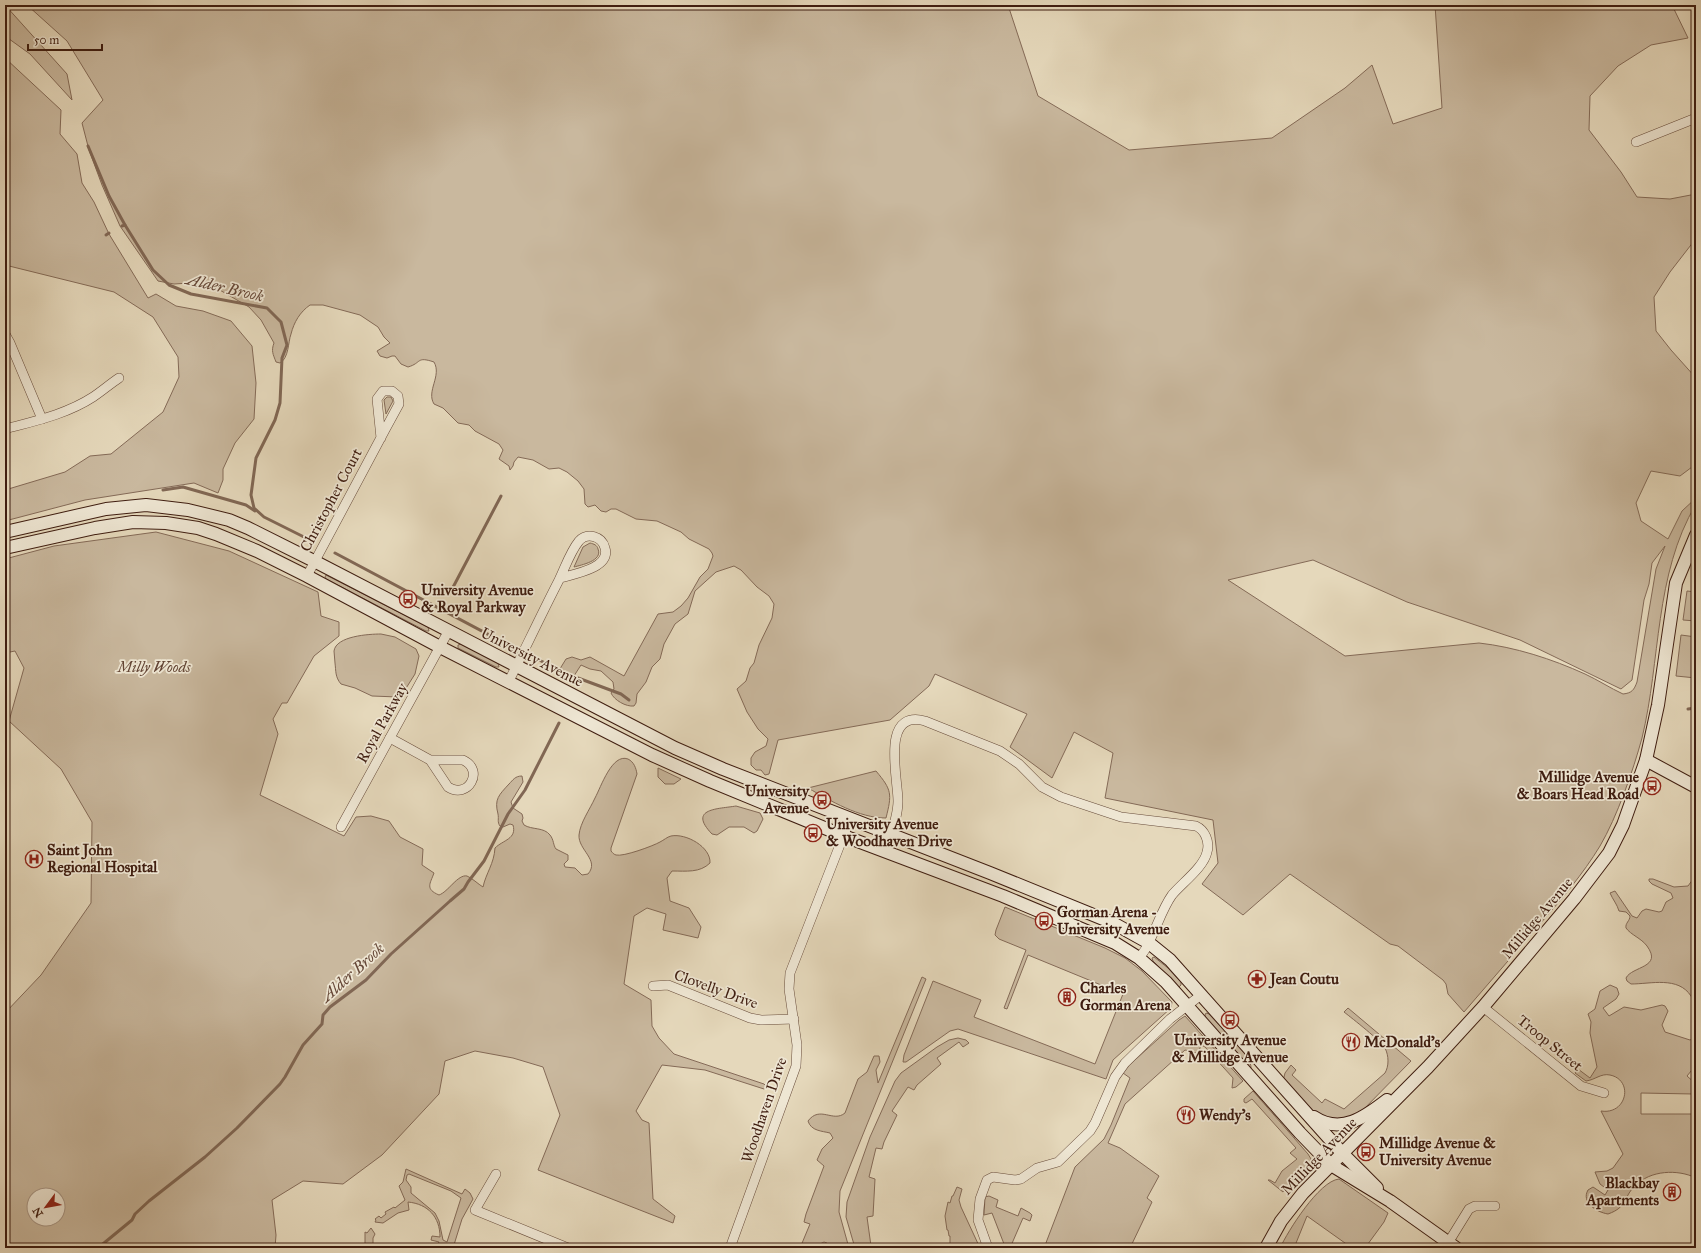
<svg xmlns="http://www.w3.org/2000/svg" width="1701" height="1253" font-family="'IM FELL Great Primer',serif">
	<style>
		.green { fill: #c9b89e; stroke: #846a57; fill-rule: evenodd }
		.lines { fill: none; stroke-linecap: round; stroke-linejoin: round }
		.stream { stroke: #816754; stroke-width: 3 }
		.street-casing { stroke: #684c3b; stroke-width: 10 }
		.secondary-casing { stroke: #3f1d10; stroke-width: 14 }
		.street { stroke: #eee6d3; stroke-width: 9 }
		.secondary { stroke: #eee6d3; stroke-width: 12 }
		.labels { text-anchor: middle; stroke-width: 3.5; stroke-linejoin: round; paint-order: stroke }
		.street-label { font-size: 15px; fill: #3f1d10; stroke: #eee6d3 }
		.poi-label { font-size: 15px; font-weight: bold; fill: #3f1d10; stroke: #eee6d3; text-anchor: start }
		.park-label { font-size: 15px; font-style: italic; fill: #624434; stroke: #eee6d3 }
		.water-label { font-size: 16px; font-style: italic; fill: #664838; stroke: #eee6d3 }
	</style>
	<rect width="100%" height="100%" fill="#e5d8bb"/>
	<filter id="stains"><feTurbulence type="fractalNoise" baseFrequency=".005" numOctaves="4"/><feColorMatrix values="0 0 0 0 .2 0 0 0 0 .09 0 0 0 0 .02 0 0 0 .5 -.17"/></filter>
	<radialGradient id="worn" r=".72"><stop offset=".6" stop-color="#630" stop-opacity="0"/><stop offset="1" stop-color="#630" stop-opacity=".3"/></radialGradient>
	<g class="green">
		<path d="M5,5L67,74L72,100L30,54L5,36Z"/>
		<path d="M27,5H1008L1038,96L1129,150L1272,138L1345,88L1372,65L1393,124L1442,108L1435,5H1672L1688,38L1651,45L1618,66L1590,96L1589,130L1621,172L1637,197L1670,199L1696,194V240L1694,241L1670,272L1654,297L1656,331L1671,350L1696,378V464L1680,476L1651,471L1636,503L1641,521L1668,539L1682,511L1696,498V504C1654,575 1661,660 1642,738C1633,771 1617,817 1600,846C1583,874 1561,900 1539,925C1514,954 1489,983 1464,1012L1448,994L1446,984L1443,980L1398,946L1390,944L1290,874L1243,915L1202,884L1218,863L1213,820L1105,798L1113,753L1074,732L1052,778L1010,747L1027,714L935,674L929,686L890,720L778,740L769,774L765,775L761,770H756L751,765V758L755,752L766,746L768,739L758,729L747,712L737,689L746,681L750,668L754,663L759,645L772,618L774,604L769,596L757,587L741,570L734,566L716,572L695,591L688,614L675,624L664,644L660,659L652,667L646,682L637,694L636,703L634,706C626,707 614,700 611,693L614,689L613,682L601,671L590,669L581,665L572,679L561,676L558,672L566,659L572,657L581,660L590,657L624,676L658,614L673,612L681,606L688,598L700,577L708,569L713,556L712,553L709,549L689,539L681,532L657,521L636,519L616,509H611L606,512L601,511L595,505L588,507L585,504L584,489L578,481L567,472L559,468L549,469L533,460L518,457L514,462L513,466L510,470L509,466L499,459L503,450L499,444L475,431L469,425L458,423L443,408L434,404C426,391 442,376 434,362C416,356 422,363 408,367L401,364L395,356H392L387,358L380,356L377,351L390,343L384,337L378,327L360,315L323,305H310C300,312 294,322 291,334C288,342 289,358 280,363L276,362C273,354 271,351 274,343L261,320L249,307L206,282L174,284L158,281L120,226L102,185L89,150L82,123L103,100L67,41ZM1665,546L1656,569L1637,682C1634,690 1632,693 1623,694C1610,688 1598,680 1585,674C1552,659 1515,647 1479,643L1345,656L1228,580L1313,560L1407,602L1520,640L1621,689L1632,680L1644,600L1649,584L1652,563Z"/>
		<path d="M5,58L61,110L60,134L77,154L82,183L94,202L109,234L148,298L156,294L176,306L203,311L231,321L252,346L256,383L254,419L235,443L223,469V480L218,493L194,483L85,500L5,521V490L65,472L90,456L111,454L163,412L179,377L178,357L153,317L114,292L5,265Z"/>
		<path d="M387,397H391L393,401L386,414L384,400Z"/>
		<path d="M156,532L229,551L318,592L321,616L339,622V636L314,656L287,703H282L273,719L278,734L260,795L344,836L356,817L371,816L389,821L400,837L423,849L422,865L434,873C430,884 425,889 439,895C448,892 458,874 467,876C472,878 478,884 483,887C486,873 494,864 495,848C503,840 517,839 513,825L510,824L503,827L500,826C497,822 499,819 498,814C494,799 499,795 509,784C513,780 515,776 522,776L523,782L511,802L513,808L522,814L523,818L522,821L524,825C532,830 544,827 550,835C554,840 553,845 556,849L568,855V860L564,864L565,867L575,868L582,875L588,874C600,860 578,850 579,835C580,823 590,809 595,798C601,787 612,753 628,759C634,762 636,768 637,774L611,848V851C613,853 613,854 616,855C623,857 653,846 660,842C664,840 667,837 671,836C686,833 711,847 710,863C700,873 686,871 672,871L667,878L670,901L689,908L701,927L698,938L663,930L666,914L647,908L634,916L624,984L651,1000L652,1026L659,1038L674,1054L764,1084L767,1087L764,1089L705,1070L662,1065L636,1111L642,1120L649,1123L653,1199L675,1216L673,1223L538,1170L560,1115L543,1067L513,1058L475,1051L445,1061L439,1094L382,1155L343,1184L303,1181L272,1200L276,1235L275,1248H5V1013L41,975L91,903L92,822L61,769L9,721L24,668L15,651L5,653V559L54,546ZM34,1195H58V1219H34Z"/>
		<path d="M590,543C594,544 597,545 598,549C603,561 581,565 574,567L583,547Z"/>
		<path d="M326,575L428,627L429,631H426L326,579L325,577Z"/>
		<path d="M1687,591L1696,592V621L1683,620Z"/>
		<path d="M381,634L395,637L416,649L419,656L415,674L403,693L398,697L372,696L355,688L341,684C335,677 336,671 335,663C335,659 334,655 334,651C336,636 369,634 381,634Z"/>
		<path d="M1681,635L1696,637V678L1676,676Z"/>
		<path d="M461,644L498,663L499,667H496L458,648V645Z"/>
		<path d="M658,768L681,779L674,784H665L658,777Z"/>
		<path d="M876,771C892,790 892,794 886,818C859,818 831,801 808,788Z"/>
		<path d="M736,806L760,813L763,819L757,831L754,833L744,827H729L717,835L712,834C687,808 719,809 736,806Z"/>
		<path d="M1696,875V1007L1693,1005C1692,1002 1693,998 1691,996C1678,976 1651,984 1631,984L1627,981L1626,978C1632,966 1663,968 1647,946C1641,938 1631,935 1626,928C1625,923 1630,921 1630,916L1626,912L1619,911C1617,904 1613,900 1610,893L1615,891L1632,916L1637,918L1642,911L1646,909L1659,912L1662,911L1666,902L1673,898L1671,893L1652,884L1649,881V879H1653L1674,887L1688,886Z"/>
		<path d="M1005,907L1105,948L1125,958L1142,971L1172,1002L1171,1008L1113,1060L1106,1079L958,1029L950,1031L906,1062H903L904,1055L933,981L981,1000L974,1017L1095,1064L1123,994L1028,955L1007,1009L1004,1008L1026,950L999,939L995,935L996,930Z"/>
		<path d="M1154,957L1168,968L1181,982V985L1179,987L1153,961L1152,958Z"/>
		<path d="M922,977L926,979L840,1191L839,1212L849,1248H829L827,1243L824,1242L820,1244L818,1248H800L810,1224L804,1222L806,1214L824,1166L817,1160L822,1149L833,1138L830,1133C822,1131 811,1131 808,1121C820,1105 833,1123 845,1113L858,1079L867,1072L874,1056H879L880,1062L876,1070L878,1083Z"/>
		<path d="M1610,985L1617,988L1619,994L1616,999L1603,1008L1609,1016L1624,1007L1641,1010L1662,1005L1665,1006L1668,1011L1662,1025L1665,1032L1690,1040L1692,1039L1694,1027L1696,1025V1065L1687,1076L1696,1084V1178C1678,1169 1650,1170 1635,1186C1623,1197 1628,1207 1608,1214C1596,1212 1581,1202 1588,1190L1593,1187L1605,1195L1608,1190L1600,1184L1595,1172L1607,1171L1613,1168L1623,1154L1601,1111C1627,1115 1634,1080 1610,1075C1601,1073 1595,1080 1586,1081L1575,1073L1578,1069L1590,1078L1597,1067L1590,1033L1591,1022L1588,1014L1595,1009L1600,991ZM1641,1093L1693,1094V1114H1641Z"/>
		<path d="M1348,1008L1411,1061L1359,1114L1332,1121L1307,1108L1283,1081L1285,1073L1291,1065L1296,1070L1292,1075L1322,1103L1325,1099L1344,1109L1385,1073C1389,1066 1389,1056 1385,1048C1381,1041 1353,1019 1344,1012Z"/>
		<path d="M1206,1013L1209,1014C1218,1024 1252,1056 1251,1068L1206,1018L1205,1015Z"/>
		<path d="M1185,1016L1243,1081L1236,1087L1232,1088L1233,1078L1205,1047L1201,1045L1199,1051L1196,1053L1185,1050L1125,1104L1108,1143L1120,1148L1159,1176L1147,1198L1152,1202L1130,1248H1044L1075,1167L1104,1139L1111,1125L1130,1078L1123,1073L1125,1069L1179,1020Z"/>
		<path d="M958,1038L966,1040L969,1043L963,1047L959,1042L937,1058L941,1064L917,1085L914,1090L908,1087L892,1111L897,1115L884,1142L882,1149L876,1148L869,1177L875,1179L873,1216L867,1217L871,1246H877L878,1248H855L846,1217L847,1202L870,1137L895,1081L901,1073L937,1047L949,1040Z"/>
		<path d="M1253,1091L1308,1154L1311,1159L1310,1166L1283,1192L1268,1180H1270L1275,1183L1282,1171L1297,1159L1290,1153L1296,1148L1252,1099L1246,1103L1244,1102V1099Z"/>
		<path d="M406,1169L462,1194L465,1189L470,1193L473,1199L462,1219L453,1248H436L439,1242L431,1240L432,1236L440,1237C440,1217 428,1204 408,1202L409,1210L398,1213L383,1223L375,1222L376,1220L375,1219L379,1216L381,1218L386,1214L385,1212L394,1207L395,1208L405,1200L399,1186L403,1182ZM409,1174L451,1191L461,1198L447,1242L443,1240L439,1221L435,1213L411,1193V1187L406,1180L407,1175Z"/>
		<path d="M1339,1179L1388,1213L1384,1222L1365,1248H1352L1307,1216L1294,1248H1280C1288,1231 1319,1181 1339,1179Z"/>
		<path d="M957,1187L962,1189L959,1200L961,1207L980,1248H950V1236H949L948,1230H947L945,1216L948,1202L950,1203L952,1196H953Z"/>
		<path d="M989,1196L998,1200L996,1207L1018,1216L1021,1208L1030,1213L1032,1215L1030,1221L1023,1218L1010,1248H1001L1004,1244L992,1213L984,1215L985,1197Z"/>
		<path d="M371,1228L375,1234L373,1238V1248H362L363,1244L365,1245V1232L367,1233Z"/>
	</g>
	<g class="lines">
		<g class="stream">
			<path d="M88,146L109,196L125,225"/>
			<path d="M122,226L125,225L153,270L169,285L191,294L267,308L281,322L287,345L282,358L280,403L275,420L256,458L251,495L254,508L264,517L312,541"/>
			<path d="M106,235L109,233"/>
			<path d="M163,490L183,487L246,505L255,511"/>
			<path d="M335,553L512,647"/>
			<path d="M450,593L501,496"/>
			<path d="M537,659L578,679"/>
			<path d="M578,678L621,694L629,700"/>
			<path d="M1688,709L1696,708"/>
			<path d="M98,1248L132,1220L135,1214L149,1201L205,1157L237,1128L280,1084L285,1077L303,1045L322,1024L323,1015L330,1007L366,980L391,954L450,901L464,889L468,882L484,861L508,814L525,790L559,723"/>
		</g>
		<defs>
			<g id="street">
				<path d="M1636,142L1696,118"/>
				<path d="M5,334L10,343L42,419"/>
				<path d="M5,429C35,421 67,414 93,397C102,391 110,384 119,378"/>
				<path d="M307,576L386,428L399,404L398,396L392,391H383L377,399L381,438"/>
				<path d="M509,681C526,647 542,613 559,580C565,568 570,552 579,541C587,532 602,536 605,548C611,568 574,574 560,578"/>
				<path d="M390,738L430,760L448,787C468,800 485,770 463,760H430"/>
				<path d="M341,827L448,632"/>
				<path d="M885,852C890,836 898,818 898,801C898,778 880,709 925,721L1000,751L1019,764L1042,787L1061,797L1121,817L1196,826C1205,830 1210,842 1207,852C1204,867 1182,883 1172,895C1162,909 1157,927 1149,942C1147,948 1143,953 1139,958"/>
				<path d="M653,986L668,985L750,1018L761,1020L794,1019"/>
				<path d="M1483,1007L1581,1086L1604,1093"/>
				<path d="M496,1174L475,1210L568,1248"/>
				<path d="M730,1248L796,1066L797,1045L789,989L790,973L850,819"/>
				<path d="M988,1248L978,1220L980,1199L987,1180L993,1177L1015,1180L1021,1179L1037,1168L1058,1162L1090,1131L1095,1123L1115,1077L1125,1063L1170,1019L1201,995"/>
				<path d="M1447,1248L1448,1243L1469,1209L1475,1206H1495"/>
			</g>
			<g id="secondary">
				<path d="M5,532L106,509L146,505L188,510L229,520L248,528L314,561L675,748L723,769L990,873L1113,923L1149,943L1170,960L1343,1154L1377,1188"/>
				<path d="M5,548L95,528L133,522L166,523L198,528L216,534L257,551L307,576L440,647L652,755L710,781L844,836L1003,896L1115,943L1139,958L1166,982L1300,1133L1331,1165L1390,1201L1456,1248"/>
				<path d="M1646,760L1696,787"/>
				<path d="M1314,1117C1341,1135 1365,1117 1387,1100"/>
				<path d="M1266,1248L1281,1221L1303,1193L1428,1067L1483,1007L1574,899L1609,853L1623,825L1646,760L1658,705L1676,583L1696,535"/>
			</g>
		</defs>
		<use href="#street" class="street-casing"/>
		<use href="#secondary" class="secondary-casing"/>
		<use href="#street" class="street"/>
		<use href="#secondary" class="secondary"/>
	</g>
	<defs>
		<symbol id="bus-ring" viewBox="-11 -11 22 22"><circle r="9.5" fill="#eee6d3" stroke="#8f2418" stroke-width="1.5"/><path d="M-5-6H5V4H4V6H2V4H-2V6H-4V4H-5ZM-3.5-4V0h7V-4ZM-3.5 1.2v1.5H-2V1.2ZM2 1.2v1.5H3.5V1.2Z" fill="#8f2418"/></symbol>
		<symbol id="hospital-ring" viewBox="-11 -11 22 22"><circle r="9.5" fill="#eee6d3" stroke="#8f2418" stroke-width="1.5"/><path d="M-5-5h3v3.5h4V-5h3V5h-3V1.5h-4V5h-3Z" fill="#8f2418"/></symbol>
		<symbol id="pharmacy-ring" viewBox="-11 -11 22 22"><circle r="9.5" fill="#eee6d3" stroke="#8f2418" stroke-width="1.5"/><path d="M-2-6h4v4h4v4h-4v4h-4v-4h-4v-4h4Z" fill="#8f2418"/></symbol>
		<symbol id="building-ring" viewBox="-11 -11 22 22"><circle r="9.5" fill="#eee6d3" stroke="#8f2418" stroke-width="1.5"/><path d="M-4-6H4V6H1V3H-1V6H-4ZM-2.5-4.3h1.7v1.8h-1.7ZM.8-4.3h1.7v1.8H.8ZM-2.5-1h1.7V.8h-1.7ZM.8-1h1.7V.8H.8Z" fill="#8f2418"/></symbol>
		<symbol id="restaurant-ring" viewBox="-11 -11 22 22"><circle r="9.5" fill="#eee6d3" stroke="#8f2418" stroke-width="1.5"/><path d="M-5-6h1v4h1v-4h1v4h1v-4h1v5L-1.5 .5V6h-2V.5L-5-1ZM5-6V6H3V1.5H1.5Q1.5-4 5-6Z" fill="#8f2418"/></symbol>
	</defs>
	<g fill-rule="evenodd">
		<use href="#bus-ring" x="398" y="589" width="20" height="20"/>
		<use href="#bus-ring" x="1642" y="776" width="20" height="20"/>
		<use href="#bus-ring" x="812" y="790" width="20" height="20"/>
		<use href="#bus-ring" x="803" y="823" width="20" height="20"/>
		<use href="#hospital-ring" x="24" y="849" width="20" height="20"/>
		<use href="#bus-ring" x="1034" y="911" width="20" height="20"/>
		<use href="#pharmacy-ring" x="1247" y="969" width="20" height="20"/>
		<use href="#building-ring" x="1057" y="987" width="20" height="20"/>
		<use href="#bus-ring" x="1220" y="1010" width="20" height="20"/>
		<use href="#restaurant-ring" x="1341" y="1032" width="20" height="20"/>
		<use href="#restaurant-ring" x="1176" y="1105" width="20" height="20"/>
		<use href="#bus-ring" x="1356" y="1142" width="20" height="20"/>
		<use href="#building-ring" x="1662" y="1182" width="20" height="20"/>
	</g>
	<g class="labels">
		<g class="street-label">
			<text transform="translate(331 500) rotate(-62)" y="5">Christopher Court</text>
			<text transform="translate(532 657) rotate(27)" y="5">University Avenue</text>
			<text transform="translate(382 723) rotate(-61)" y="5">Royal Parkway</text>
			<text transform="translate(1537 918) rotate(-50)" y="5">Millidge Avenue</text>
			<text transform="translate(716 989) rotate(20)" y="5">Clovelly Drive</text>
			<text transform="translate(1550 1043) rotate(39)" y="5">Troop Street</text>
			<text transform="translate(764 1110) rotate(-71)" y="5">Woodhaven Drive</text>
			<text transform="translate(1319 1156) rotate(-46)" y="5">Millidge Avenue</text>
		</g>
		<g class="poi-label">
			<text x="421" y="595">University Avenue<tspan x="421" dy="17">&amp; Royal Parkway</tspan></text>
			<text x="1639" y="782" text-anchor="end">Millidge Avenue<tspan x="1639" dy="17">&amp; Boars Head Road</tspan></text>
			<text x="809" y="796" text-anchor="end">University<tspan x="809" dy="17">Avenue</tspan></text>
			<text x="826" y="829">University Avenue<tspan x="826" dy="17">&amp; Woodhaven Drive</tspan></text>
			<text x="47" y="855">Saint John<tspan x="47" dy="17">Regional Hospital</tspan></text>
			<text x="1057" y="917">Gorman Arena -<tspan x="1057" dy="17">University Avenue</tspan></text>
			<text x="1270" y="984">Jean Coutu</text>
			<text x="1080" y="993">Charles<tspan x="1080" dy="17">Gorman Arena</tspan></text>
			<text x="1230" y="1045" text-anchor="middle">University Avenue<tspan x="1230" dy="17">&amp; Millidge Avenue</tspan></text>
			<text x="1364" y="1047">McDonald's</text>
			<text x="1199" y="1120">Wendy's</text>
			<text x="1379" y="1148">Millidge Avenue &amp;<tspan x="1379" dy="17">University Avenue</tspan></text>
			<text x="1659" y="1188" text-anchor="end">Blackbay<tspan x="1659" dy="17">Apartments</tspan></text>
		</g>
		<g class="park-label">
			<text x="154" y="672">Milly Woods</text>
		</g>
		<g class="water-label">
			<text transform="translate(225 287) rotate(13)" y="6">Alder Brook</text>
			<text transform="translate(352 972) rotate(-42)" y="6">Alder Brook</text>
		</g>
	</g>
	<rect width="1701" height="1253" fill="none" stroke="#e5d8bb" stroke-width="20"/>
	<rect x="6" y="6" width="1689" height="1241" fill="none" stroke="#3f1d10" stroke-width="2"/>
	<rect x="10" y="10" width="1681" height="1233" fill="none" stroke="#3f1d10"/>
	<g transform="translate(46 1207) rotate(238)"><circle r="19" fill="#eee6d3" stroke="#a89685"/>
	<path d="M0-3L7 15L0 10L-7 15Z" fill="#8f2418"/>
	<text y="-6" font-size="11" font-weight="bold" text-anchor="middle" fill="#3f1d10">N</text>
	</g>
	<path d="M28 44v6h74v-6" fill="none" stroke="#3f1d10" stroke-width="2"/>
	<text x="34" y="44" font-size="12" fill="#3f1d10" stroke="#eee6d3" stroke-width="3" paint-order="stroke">50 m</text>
	<rect width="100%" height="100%" filter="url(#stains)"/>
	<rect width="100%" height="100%" fill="url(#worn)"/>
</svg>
